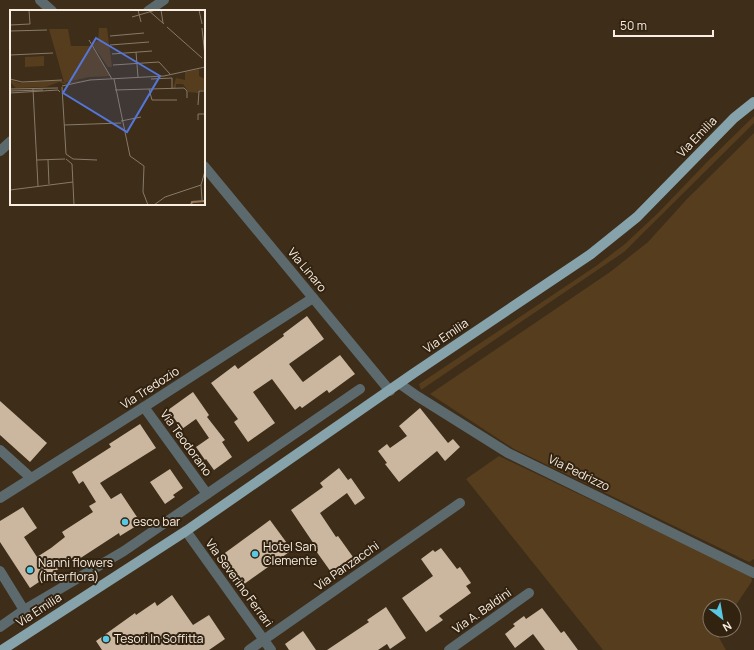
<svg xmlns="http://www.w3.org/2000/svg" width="754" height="650" font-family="Manrope,sans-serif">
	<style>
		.green { fill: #553d1d }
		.building { fill: #cbb7a0 }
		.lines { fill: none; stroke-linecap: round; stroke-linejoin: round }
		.minor { stroke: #5c6a6e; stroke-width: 10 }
		.major { stroke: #86a2aa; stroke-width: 10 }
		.poi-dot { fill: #59c8e5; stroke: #322310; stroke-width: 1.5 }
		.labels { text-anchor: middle; stroke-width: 4; stroke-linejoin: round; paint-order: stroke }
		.street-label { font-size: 12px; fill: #f8eee2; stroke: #322310 }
		.poi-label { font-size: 12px; fill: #f8eee2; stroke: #322310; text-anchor: start }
		.inset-river { fill: none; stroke: #987a57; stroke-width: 2 }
		.inset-road { fill: none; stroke: #887a69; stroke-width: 1 }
		.view { fill: #5476da; fill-opacity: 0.15; stroke: #5476da; stroke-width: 2 }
		.inset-edge { fill: none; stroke: #f8eee2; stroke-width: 2 }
	</style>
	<rect width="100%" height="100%" fill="#3d2d19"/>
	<g class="green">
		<path d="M754,116V123L624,252L421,390L419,384L596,266L625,244L659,212L707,162Z"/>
		<path d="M754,133V559L749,562L514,449L430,394L610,272L648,242L687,199Z"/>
		<path d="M499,456L751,576L752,581L734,608V606H710V630H719L717,634L726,650H603L466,479Z"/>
	</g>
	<g class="building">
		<path d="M307,316L324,339L289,364L302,381L303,382L340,355L355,374L329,393L327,390L302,408L300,406L295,410L272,379L253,392L275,423L248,442L234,422L238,419L211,383L235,365L238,369L284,336L283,334Z"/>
		<path d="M193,392L209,415L207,417L225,440L222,442L232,457L214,470L206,459L205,460L196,447L209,438L196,419L182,429L168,410Z"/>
		<path d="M0,401L47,443L30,462L0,435Z"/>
		<path d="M420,408L448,443L453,439L460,447L445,461L437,451L399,482L385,464L387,463L378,451L387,444L390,448L407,436L399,426Z"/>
		<path d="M140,424L156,448L100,483L111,499L121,493L141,523L120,536L119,533L79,559L78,556L30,588L0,542V521L23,507L37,528L24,537L37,557L51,548L65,537L62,532L93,512L89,506L96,502L83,481L79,484L72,472L111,447L109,444Z"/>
		<path d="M339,468L348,480L351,478L365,498L355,505L347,493L320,513L336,537L338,536L353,557L331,572L316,551L318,550L291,510L323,487L320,483Z"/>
		<path d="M170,469L183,488L173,495L175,497L165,504L150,482Z"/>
		<path d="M270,520L292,550L240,587L218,558Z"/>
		<path d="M441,548L457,569L460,567L471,583L466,586L471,593L439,616L443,620L426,632L402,598L433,576L421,559L433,550L435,552Z"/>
		<path d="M172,595L193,625L209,615L225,639L209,650H102L96,641L135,613L136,615L155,602L157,606Z"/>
		<path d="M386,607L406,638L390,649L387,644L378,650H327L369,622L367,620Z"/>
		<path d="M542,608L561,633L564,631L578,650H545L533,634L515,648L505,634L515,626L513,624L524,616L526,619Z"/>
		<path d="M303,631L316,650H289L285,644Z"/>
	</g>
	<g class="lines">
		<g class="minor">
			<path d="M40,0L52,11"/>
			<path d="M148,11L164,0"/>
			<path d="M0,151L11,141"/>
			<path d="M204,166L390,391"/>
			<path d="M400,384L417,396L508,453L754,573"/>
			<path d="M144,407L207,494"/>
			<path d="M0,450L31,478"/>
			<path d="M0,498L144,407L313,298"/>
			<path d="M186,531L271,650"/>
			<path d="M0,571L24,610"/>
			<path d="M0,627L24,610L124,551L360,389"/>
			<path d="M249,650L460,503"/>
			<path d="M449,650L529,593"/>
		</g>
		<path class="major" d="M2,650L186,531L414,373L591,254L637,217L734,118L754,102"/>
	</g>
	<g class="poi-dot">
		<circle cx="125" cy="522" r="4"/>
		<circle cx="255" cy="554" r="4"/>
		<circle cx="30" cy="570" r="4"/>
		<circle cx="106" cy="639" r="4"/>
	</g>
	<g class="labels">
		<g class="street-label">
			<text transform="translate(697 137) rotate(-46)" y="4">Via Emilia</text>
			<text transform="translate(307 270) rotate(50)" y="4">Via Linaro</text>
			<text transform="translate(446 336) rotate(-34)" y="4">Via Emilia</text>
			<text transform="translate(150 388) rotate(-33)" y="4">Via Tredozio</text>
			<text transform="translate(186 443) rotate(54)" y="4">Via Teodorano</text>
			<text transform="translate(579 473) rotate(26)" y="4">Via Pedrizzo</text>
			<text transform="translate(347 566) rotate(-35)" y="4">Via Panzacchi</text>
			<text transform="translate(239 583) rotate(54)" y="4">Via Severino Ferrari</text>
			<text transform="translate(39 610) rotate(-33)" y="4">Via Emilia</text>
			<text transform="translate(482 611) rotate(-35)" y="4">Via A. Baldini</text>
		</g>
		<g class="poi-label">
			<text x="133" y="526">esco bar</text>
			<text x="263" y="551">Hotel San<tspan x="263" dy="14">Clemente</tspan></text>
			<text x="38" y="567">Nanni flowers<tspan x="38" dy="14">(interflora)</tspan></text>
			<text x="114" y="643">Tesori In Soffitta</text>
		</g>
	</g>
	<g transform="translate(10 10)">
		<rect width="195" height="195" fill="#3d2d19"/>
		<path d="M89,18H97L102,57H98L82,34L88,31ZM39,19H58L61,36H82L100,66L79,67L53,73L101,67L54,74L49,72L36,77L6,78L1,73V70L10,73L50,70L54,72ZM34,46V56L15,57V47ZM189,59V66L195,69V80H189L188,83L178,82L173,74H166V78H163L166,68L175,70V62Z" fill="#553d1d"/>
		<path class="inset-river" d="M181,195L182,192L195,191"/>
		<path class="inset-road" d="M128,0L131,12M138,0L154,14M151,0L153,13M189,0L192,14M122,7L146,0M0,15L20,14L19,0M157,17L192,48M192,18L195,46M0,21L37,20M100,26L134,23M79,30L102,69M100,35L139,32M126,42L128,67M102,44L142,41M0,45L43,43M103,55L149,52L160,64M0,69L12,72L52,70M104,69L120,146L134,156L133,182L138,195M141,69L162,68V79M52,76L80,70L154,66L195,57M52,77L56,144L63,149L87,150M0,79L48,78M23,79L28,176M139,79L142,90H167M105,80L174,78L177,81V88M0,81L33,80M0,83L48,80L50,82M188,95L189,81H195M188,110V104H195M111,111L131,107M54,115L111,113M56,149L62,154L64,195M27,150L55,149M38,150L39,174M191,175L192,190M0,180L63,172M144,195L155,187L191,175L195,161"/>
		<path class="view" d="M86,28L150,66L117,122L53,83Z"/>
		<rect width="195" height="195" class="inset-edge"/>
	</g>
	<g transform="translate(722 618) rotate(149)"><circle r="19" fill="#322310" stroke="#817464"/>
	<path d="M0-3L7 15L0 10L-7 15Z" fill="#59c8e5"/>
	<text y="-6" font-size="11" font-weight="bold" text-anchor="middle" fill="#f8eee2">N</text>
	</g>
	<path d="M614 30v6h99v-6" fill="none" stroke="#f8eee2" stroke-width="2"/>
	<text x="620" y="30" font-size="12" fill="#f8eee2" stroke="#322310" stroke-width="3" paint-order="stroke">50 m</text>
</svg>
